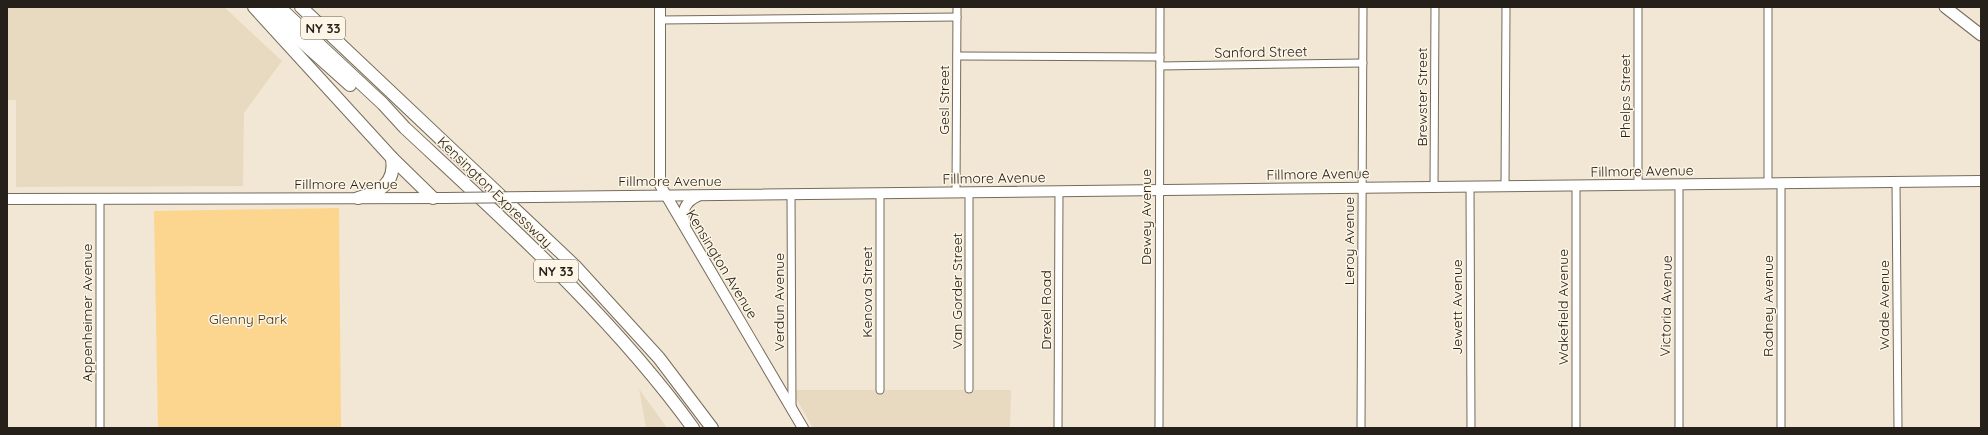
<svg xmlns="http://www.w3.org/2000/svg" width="1988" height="435" font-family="Quicksand,sans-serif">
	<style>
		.built { fill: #e8dac1 }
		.green { fill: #fcd58e }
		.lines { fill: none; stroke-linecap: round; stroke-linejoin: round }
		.street-casing { stroke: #756c5b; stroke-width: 9 }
		.secondary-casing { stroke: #756c5b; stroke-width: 12 }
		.primary-casing { stroke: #756c5b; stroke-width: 13 }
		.highway-casing { stroke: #756c5b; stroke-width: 14 }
		.street { stroke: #fff; stroke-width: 7 }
		.secondary { stroke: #fff; stroke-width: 10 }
		.primary { stroke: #fff; stroke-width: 11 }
		.highway { stroke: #fff; stroke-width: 12 }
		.secondary-bridge-casing { stroke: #756c5b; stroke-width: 12; stroke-linecap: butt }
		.secondary-bridge { stroke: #fff; stroke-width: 10 }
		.labels { text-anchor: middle; stroke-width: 3; stroke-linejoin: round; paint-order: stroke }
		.shield { fill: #fdf5e6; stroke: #666157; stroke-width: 1 }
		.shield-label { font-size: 13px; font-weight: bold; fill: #25211a }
		.street-label { font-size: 14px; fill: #25211a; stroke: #fdf5e6 }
		.park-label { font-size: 14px; fill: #463511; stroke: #fdf5e6 }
	</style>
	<rect width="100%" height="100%" fill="#f2e7d4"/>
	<g class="built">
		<path d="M7,7H224L282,61L244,113L243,186L16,187V100H7Z"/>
		<path d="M639,389L667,428H646Z"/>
		<path d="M796,390H1011L1010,428H813L796,398Z"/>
	</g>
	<path class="green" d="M339,208L341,428H158L154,211Z"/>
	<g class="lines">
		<defs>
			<g id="street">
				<path d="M660,20L957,17"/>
				<path d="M957,56L1160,57"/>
				<path d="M1160,66L1363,63"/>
				<path d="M1896,182L1898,428"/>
				<path d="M1768,183V7"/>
				<path d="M1781,183V428"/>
				<path d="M1638,185V7"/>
				<path d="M1505,186L1506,7"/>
				<path d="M1434,187L1435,7"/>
				<path d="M1470,187L1471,428"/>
				<path d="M956,192L957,7"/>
				<path d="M969,192V389"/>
				<path d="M791,194L792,408"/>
				<path d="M100,199V428"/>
				<path d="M880,390V193"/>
				<path d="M1058,428L1059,191"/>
				<path d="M1159,428L1160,7"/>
				<path d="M1361,428L1363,7"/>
				<path d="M1576,428V185"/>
				<path d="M1679,428V184"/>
			</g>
			<g id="secondary">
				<path d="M660,7V185L803,428"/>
				<path d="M534,197L1981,181"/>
				<path d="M7,199L444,198"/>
				<path d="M685,224C681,211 685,202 698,196"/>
			</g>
			<path id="primary" d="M1945,7L1981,35"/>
			<g id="highway">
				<path d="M254,7L392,158L433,198"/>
				<path d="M279,7L383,104L405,128C506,222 612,316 693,428"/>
				<path d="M301,7L575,266L659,358L712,428"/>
				<path d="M264,8L350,85"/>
				<path d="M358,198C380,192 396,183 392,158"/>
			</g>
		</defs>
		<use href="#street" class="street-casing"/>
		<use href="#secondary" class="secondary-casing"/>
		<use href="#primary" class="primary-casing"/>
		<use href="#highway" class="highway-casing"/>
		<use href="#street" class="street"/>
		<use href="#secondary" class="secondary"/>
		<use href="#primary" class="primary"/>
		<use href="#highway" class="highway"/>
		<defs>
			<path id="secondary-bridge" d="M444,198L534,197"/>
		</defs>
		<use href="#secondary-bridge" class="secondary-bridge-casing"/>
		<use href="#secondary-bridge" class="secondary-bridge"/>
	</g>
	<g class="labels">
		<g class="shield">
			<rect x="301" y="17" width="44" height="22" rx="3"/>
			<rect x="534" y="260" width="44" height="22" rx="3"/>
		</g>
		<g class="shield-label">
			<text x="323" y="33">NY 33</text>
			<text x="556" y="276">NY 33</text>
		</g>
		<g class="street-label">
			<text transform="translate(1261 52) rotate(-1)" y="5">Sanford Street</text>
			<text transform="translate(1625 96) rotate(-90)" y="5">Phelps Street</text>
			<text transform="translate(1422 97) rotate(-90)" y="5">Brewster Street</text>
			<text transform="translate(944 100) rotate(-90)" y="5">Gesl Street</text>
			<text transform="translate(1642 171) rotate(-1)" y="5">Fillmore Avenue</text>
			<text transform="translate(1318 174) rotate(-1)" y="5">Fillmore Avenue</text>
			<text transform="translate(994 178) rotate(-1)" y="5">Fillmore Avenue</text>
			<text x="670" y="186">Fillmore Avenue</text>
			<text x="346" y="189">Fillmore Avenue</text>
			<text transform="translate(495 192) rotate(44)" y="5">Kensington Expressway</text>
			<text transform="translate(1146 217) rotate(-90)" y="5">Dewey Avenue</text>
			<text transform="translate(1349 241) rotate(-90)" y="5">Leroy Avenue</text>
			<text transform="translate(722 264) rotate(59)" y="5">Kensington Avenue</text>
			<text transform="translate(957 291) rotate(-90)" y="5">Van Gorder Street</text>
			<text transform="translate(867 292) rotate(-90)" y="5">Kenova Street</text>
			<text transform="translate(779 302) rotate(-90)" y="5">Verdun Avenue</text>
			<text transform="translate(1884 305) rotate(-90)" y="5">Wade Avenue</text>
			<text transform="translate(1666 306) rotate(-89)" y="5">Victoria Avenue</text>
			<text transform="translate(1768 306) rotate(-90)" y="5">Rodney Avenue</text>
			<text transform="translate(1457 307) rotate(-90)" y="5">Jewett Avenue</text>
			<text transform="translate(1563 307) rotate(-90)" y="5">Wakefield Avenue</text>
			<text transform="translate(1046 310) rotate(-90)" y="5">Drexel Road</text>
			<text transform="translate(87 313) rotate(-90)" y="5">Appenheimer Avenue</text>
		</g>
		<g class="park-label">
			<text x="248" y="324">Glenny Park</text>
		</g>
	</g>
	<rect width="1988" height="435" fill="none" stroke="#25211a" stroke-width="16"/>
</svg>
